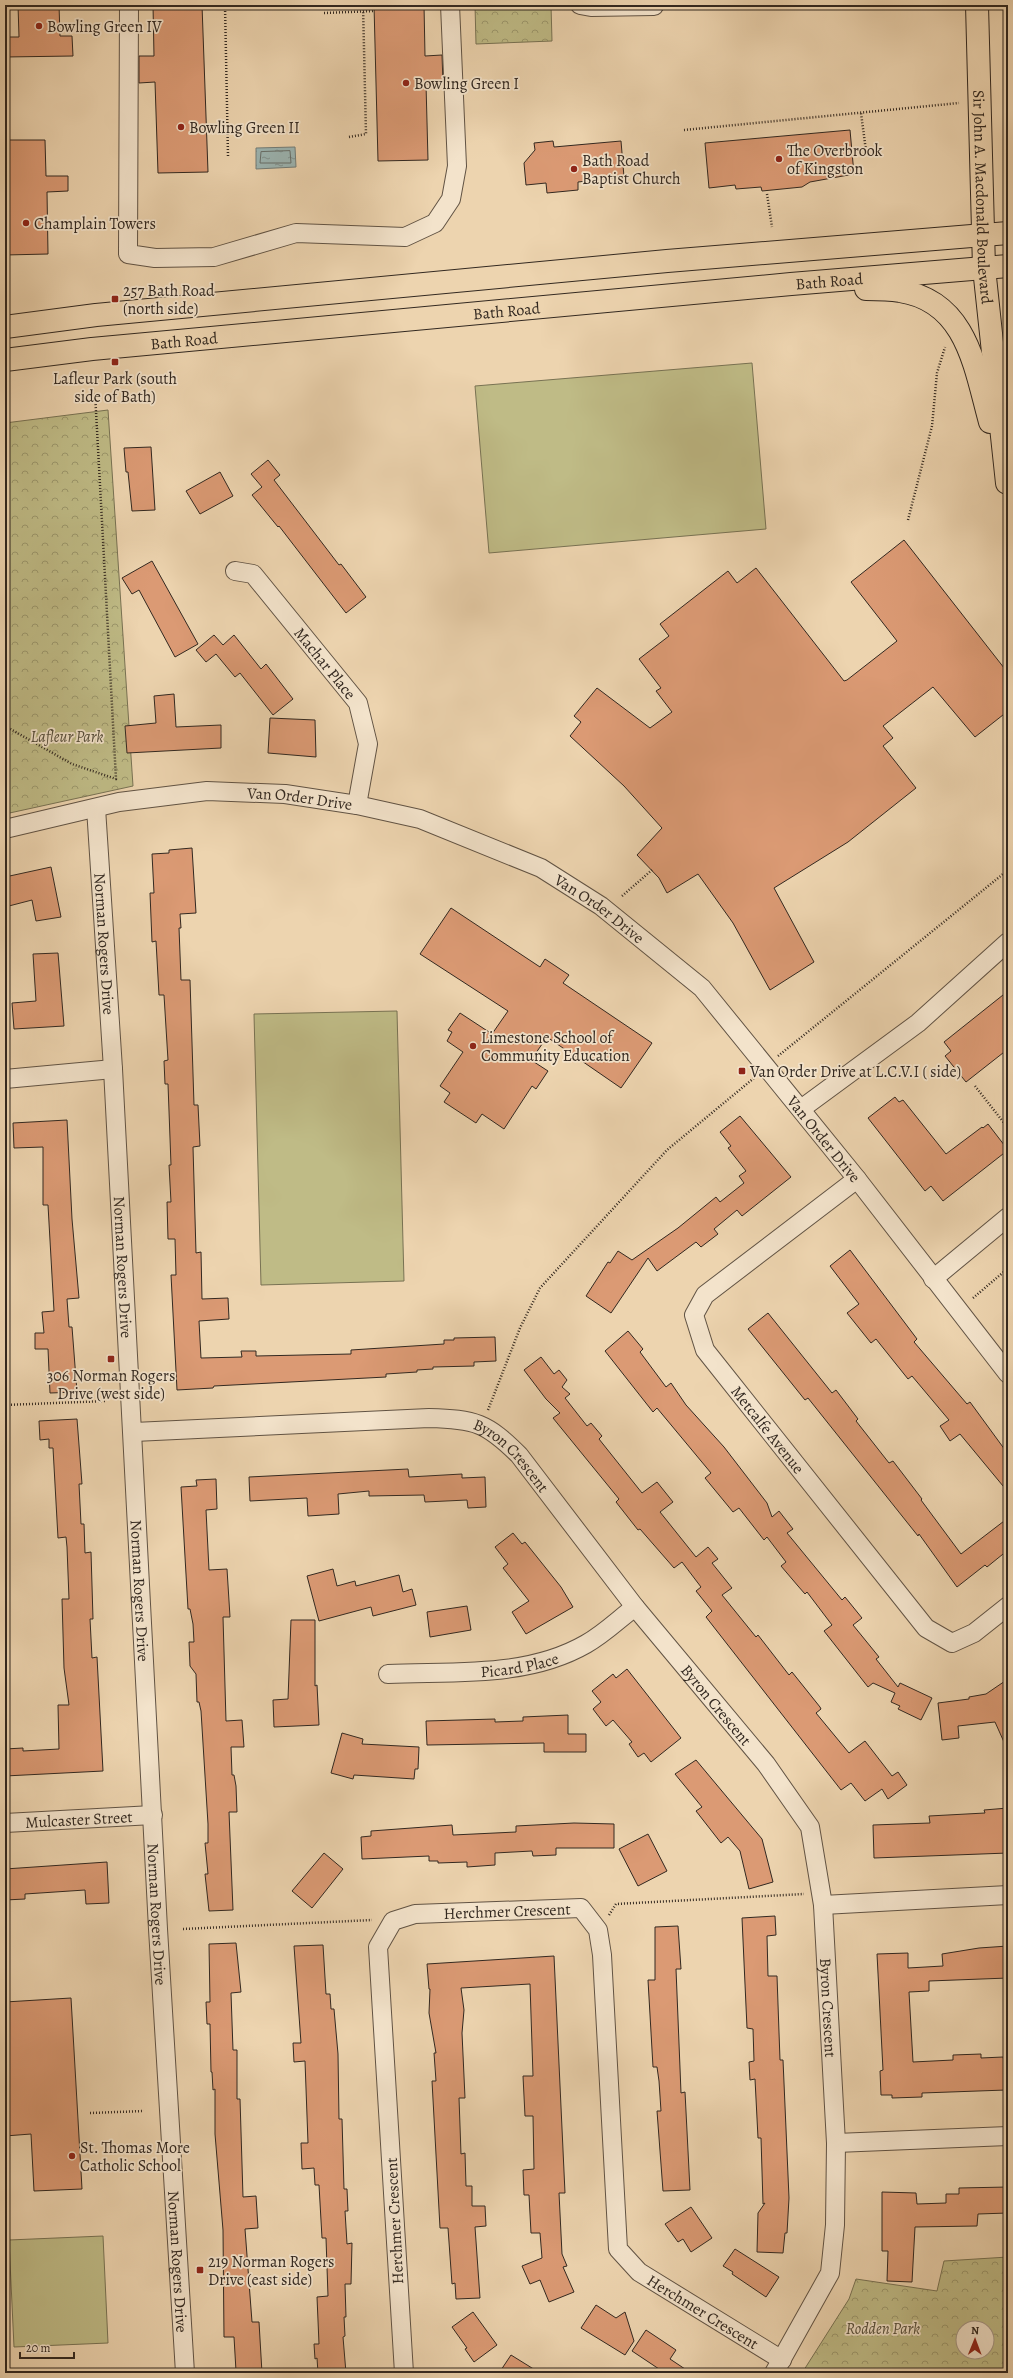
<svg xmlns="http://www.w3.org/2000/svg" width="1013" height="2378" font-family="Alegreya,serif">
	<style>
		.park { fill: url(#park-crowns); stroke: #787253; fill-rule: evenodd }
		.pitch { fill: #bfbb86; stroke: #787253 }
		.water { fill: url(#water-ripples); stroke: #727d79 }
		.lines { fill: none; stroke-linecap: round; stroke-linejoin: round }
		.shore { stroke: #676f6a; stroke-width: 1 }
		.building { fill: #db9a74; stroke: #322820 }
		.minor-casing { stroke: #615344; stroke-width: 20 }
		.major-casing { stroke: #322820; stroke-width: 24 }
		.path { stroke: #322820; stroke-width: 2.5; stroke-dasharray: 1 2; stroke-linecap: butt }
		.minor { stroke: #f3e3cb; stroke-width: 18 }
		.major { stroke: #edd4af; stroke-width: 22 }
		.poi-dot { fill: #8f2418; stroke: #f3e3cb; stroke-width: 1.5 }
		.labels { text-anchor: middle; stroke-width: 3.5; stroke-linejoin: round; paint-order: stroke }
		.poi-label { font-size: 16px; fill: #322820; stroke: #f3e3cb; text-anchor: start }
		.street-label { font-size: 16px; fill: #322820; stroke: #f3e3cb }
		.park-label { font-size: 16px; font-style: italic; fill: #554d3a; stroke: #f3e3cb }
	</style>
	<defs>
		<pattern id="park-crowns" width="20" height="18" patternUnits="userSpaceOnUse"><rect width="20" height="18" fill="#bfbb86"/><path d="M2 6a3 3 0 1 1 6 0M12 15a3 3 0 1 1 6 0" fill="none" stroke="#9c986d"/></pattern>
		<pattern id="water-ripples" width="26" height="14" patternUnits="userSpaceOnUse"><rect width="26" height="14" fill="#9cb6b4"/><path d="M2 4q2-2 4 0t4 0M15 11q2-2 4 0t4 0" fill="none" stroke="#809492"/></pattern>
	</defs>
	<rect width="100%" height="100%" fill="#edd4af"/>
	<filter id="stains"><feTurbulence type="fractalNoise" baseFrequency=".005" numOctaves="4"/><feColorMatrix values="0 0 0 0 .2 0 0 0 0 .09 0 0 0 0 .02 0 0 0 .5 -.17"/></filter>
	<radialGradient id="worn" r=".72"><stop offset=".6" stop-color="#630" stop-opacity="0"/><stop offset="1" stop-color="#630" stop-opacity=".3"/></radialGradient>
	<g class="park">
		<path d="M475,5H551L552,41L476,44Z"/>
		<path d="M108,410L133,786L5,814V423Z"/>
		<path d="M1008,2257V2373H802L849,2299L856,2279L937,2291L944,2261ZM963,2328H987V2352H963Z"/>
	</g>
	<g class="pitch">
		<path d="M752,363L766,529L489,553L475,386Z"/>
		<path d="M397,1011L404,1281L261,1285L254,1014Z"/>
		<path d="M103,2236L108,2343L14,2347L9,2240Z"/>
	</g>
	<path class="water" d="M295,147L296,167L256,169V148Z"/>
	<g class="lines">
		<path class="shore" d="M290,151L291,163H260L261,152Z"/>
	</g>
	<g class="building">
		<path d="M18,5H59L60,36H72L73,56L5,57V37H19Z"/>
		<path d="M153,5H202L208,172L158,173L155,82L139,83V56H154Z"/>
		<path d="M374,5H424L425,56L442,55L443,83L426,84L428,160L378,161Z"/>
		<path d="M850,130L854,174L810,182L802,187L762,191L761,187L736,189L735,185L709,188L705,143Z"/>
		<path d="M5,140H45L46,176H68V191L47,192L48,254L5,255Z"/>
		<path d="M553,141L554,147L621,141L624,177L578,182V190L547,193L546,183L526,185L524,163L535,150L534,143Z"/>
		<path d="M151,447L155,510L132,511L128,472H126L124,448Z"/>
		<path d="M268,460L280,475L274,480L339,565L341,564L366,597L346,613L279,526L278,527L252,495L262,487L251,474Z"/>
		<path d="M220,472L233,496L200,514L186,491Z"/>
		<path d="M904,540L1008,673V711L975,737L933,687L883,726L893,738L883,746L916,788L848,842L774,888L814,962L770,990L733,923L698,874L667,893L659,878L637,855L662,828L624,786L570,736L581,722L574,716L597,688L650,728L672,712L656,691L661,688L639,659L669,636L660,624L728,571L737,583L756,568L844,681L847,680L897,641L851,582Z"/>
		<path d="M152,561L198,644L175,657L139,590L132,594L122,578Z"/>
		<path d="M214,635L223,645L234,635L261,669L266,664L293,699L273,715L240,673L235,677L216,654L206,662L196,650Z"/>
		<path d="M174,694L176,727L221,725V748L127,753L125,726L156,723L154,696Z"/>
		<path d="M270,718L315,720L316,757L268,753Z"/>
		<path d="M192,848L196,913L180,914L181,928H179L181,980H190L194,1105H198L200,1146L193,1147L196,1253L201,1252L202,1299L228,1298L229,1319L199,1321L201,1358L242,1357L241,1351H256V1356L351,1354V1350L444,1344V1340H454V1338L495,1337L496,1361L474,1362V1366L433,1367V1369L417,1370V1372L386,1374V1377L214,1386L213,1388L177,1390L171,1275H176L175,1239H168L167,1202H171L169,1165H171L168,1084H165L164,1061L168,1060L164,995H159L156,941L152,942L150,893H154L152,854L169,853V850Z"/>
		<path d="M51,867L61,917L36,921L32,900L5,907V877Z"/>
		<path d="M451,908L540,967L545,959L569,975L563,983L652,1043L621,1088L547,1037L531,1060L548,1071L536,1089L532,1086L504,1129L482,1114L476,1123L444,1102L450,1093L440,1086L463,1052L447,1041L452,1032L448,1030L460,1013L492,1034L508,1011L420,954Z"/>
		<path d="M58,953L64,1026L14,1029L12,1003L36,1001L33,954Z"/>
		<path d="M1008,991V1049L966,1082L945,1056L951,1051L944,1042Z"/>
		<path d="M895,1097L899,1102L903,1100L946,1154L982,1127L983,1128L988,1124L1008,1150L943,1201L931,1186L925,1191L868,1118Z"/>
		<path d="M740,1116L791,1177L742,1216L737,1210L714,1229L718,1234L701,1247L696,1242L657,1271L648,1258L611,1313L586,1296L608,1262L610,1263L618,1251L632,1260L678,1228L716,1197L720,1202L744,1183L739,1176L746,1171L728,1148L731,1146L720,1132Z"/>
		<path d="M67,1120L72,1219L79,1298L67,1299L69,1327H72L77,1392L50,1393L48,1349H35V1333H44L42,1312L54,1311L48,1205H43V1147L14,1148L13,1123Z"/>
		<path d="M850,1250L917,1339L914,1342L967,1404L970,1402L1008,1454V1492L960,1434L950,1441L940,1426L949,1420L912,1376L908,1379L876,1339L871,1343L847,1313L859,1304L830,1266Z"/>
		<path d="M768,1313L832,1393L836,1390L858,1419L856,1421L889,1463L893,1461L922,1499L921,1500L961,1554L1008,1518V1550L987,1567L985,1565L957,1587L919,1534L918,1536L808,1398L805,1400L748,1329Z"/>
		<path d="M628,1331L643,1349L640,1352L666,1387L671,1383L686,1405L724,1447L767,1503L772,1517L779,1511L793,1529L787,1533L842,1600L845,1597L862,1618L853,1625L879,1657L876,1659L898,1687L900,1683L932,1698L921,1720L898,1709L900,1706L891,1702L895,1693L873,1683L868,1687L824,1631L832,1625L807,1592L805,1594L798,1586L781,1566L786,1562L767,1537L764,1540L739,1508L733,1512L705,1478L711,1473L657,1408L653,1412L605,1351Z"/>
		<path d="M541,1357L554,1374L559,1370L567,1380L562,1387L570,1394L565,1398L587,1426L591,1423L602,1436L599,1439L642,1493L657,1482L673,1502L660,1512L696,1557L708,1547L718,1559L712,1563L732,1588L722,1595L756,1637L758,1635L789,1675L792,1672L820,1707L821,1709L816,1713L849,1753L865,1741L892,1776L898,1772L907,1785L888,1799L882,1789L865,1801L851,1783L841,1790L706,1617L712,1611L696,1591L701,1587L682,1562L674,1568L640,1529L638,1530L616,1502L619,1499L553,1418L560,1413L546,1399L524,1370Z"/>
		<path d="M77,1419L82,1484H79L81,1524H84L85,1553L91,1552L93,1619H90L92,1658L97,1657L103,1771L5,1776V1749L23,1748V1751L59,1749L58,1705H69L64,1668L62,1599H69L67,1547L66,1537L58,1538L53,1448H49V1439L40,1440L39,1421Z"/>
		<path d="M408,1469L409,1477L462,1474V1478L485,1477L486,1507L468,1508L467,1500L425,1502L424,1495L369,1496V1491L338,1494L339,1514L308,1516L307,1498L250,1501L249,1477Z"/>
		<path d="M216,1479L217,1509L206,1510L209,1570L227,1569L230,1617H223L226,1721L242,1720L244,1747H231L232,1775H234L236,1786L237,1812H229L233,1910L209,1911L205,1874H208L205,1843H208V1824L201,1711L199,1702H197L196,1674L190,1666L189,1642H194L193,1624L190,1609H188L181,1487L197,1486L196,1480Z"/>
		<path d="M513,1533L522,1544L525,1542L561,1587L573,1607L526,1634L512,1612L529,1601L503,1568L508,1564L495,1547Z"/>
		<path d="M333,1569L337,1586L355,1581L356,1586L399,1575L403,1592L412,1589L416,1605L373,1616L371,1607L319,1621L307,1576Z"/>
		<path d="M467,1606L471,1630L430,1637L427,1612Z"/>
		<path d="M291,1620H315V1686L317,1685L319,1725L274,1727L273,1700L288,1699Z"/>
		<path d="M627,1669L681,1738L651,1762L644,1753L638,1757L629,1744L632,1742L613,1720L606,1726L593,1709L601,1702L592,1691L613,1674L616,1678Z"/>
		<path d="M1008,1679V1751L995,1722L958,1726L959,1738L942,1740L938,1703L969,1699V1697L986,1694Z"/>
		<path d="M568,1715V1734H586V1752H544V1743L427,1745L426,1721L495,1719V1722L523,1721V1717Z"/>
		<path d="M342,1733L363,1739L362,1744L419,1747L418,1769H415L414,1779L354,1775L353,1779L331,1773Z"/>
		<path d="M696,1760L762,1839L773,1882L749,1889L740,1851L728,1837L721,1843L696,1811L702,1807L675,1774Z"/>
		<path d="M1008,1808V1853L874,1858L873,1825L930,1823L929,1816L985,1813L984,1810Z"/>
		<path d="M574,1823L614,1824V1848H556V1855L533,1856L532,1851L495,1853V1865L467,1867V1862L438,1863V1861H429V1856L362,1859L361,1837L371,1836V1831L452,1825L453,1835L516,1832V1826Z"/>
		<path d="M648,1834L667,1871L638,1886L619,1849Z"/>
		<path d="M324,1853L343,1869L312,1908L292,1891Z"/>
		<path d="M107,1862L109,1903L86,1904L85,1890L25,1894V1899L5,1900V1869Z"/>
		<path d="M775,1916L776,1935L767,1936L768,1976H777L780,2060H783L789,2198L787,2233H785L783,2253L757,2252L758,2213L765,2203L763,2204L761,2138H758L755,2079L750,2080L749,2062L754,2061L753,2029L747,2028L742,1918Z"/>
		<path d="M678,1926L681,1969H676L681,2093L685,2092L690,2190L663,2191L657,2111H661L659,2081L657,2067H653L648,1980H655V1927Z"/>
		<path d="M236,1943L241,1992L231,1993L233,2050H237V2099H240L243,2197L256,2196L258,2228L245,2229L252,2322H259L262,2373L236,2371L234,2337H224L223,2230L215,2134V2089L213,2090L212,2072H211L210,2024H207L206,2002H210L209,1944Z"/>
		<path d="M323,1945L326,1994H330L331,2009H334L338,2054L339,2119H342L344,2189H347L348,2211H345L347,2244L352,2243L351,2284H345L346,2317H344L345,2336L343,2337L346,2373H318L317,2358L315,2359L314,2344H319L317,2297L328,2296L326,2238H322L319,2185H315L314,2168L302,2169L301,2143H308L305,2061L294,2062L293,2043H301L294,1946Z"/>
		<path d="M1008,1946V1978L929,1981V1991L909,1992L913,2062L953,2060V2055L981,2054V2058L1003,2057L1004,2061H1008V2087H1005L1006,2090L922,2093V2097L892,2098V2095H881L880,2071L883,2070L877,1954L908,1953V1968L943,1966L942,1954L979,1948Z"/>
		<path d="M554,1956L565,2193H559L562,2254L567,2266L563,2267L574,2292L549,2302L540,2280L530,2284L522,2266L542,2258L540,2233H531L529,2195H524L523,2170L534,2169L533,2116H525L523,2076H533L530,1984L461,1988L464,2010L462,2033L465,2098H459L461,2154L465,2153L466,2186H472V2206H485L486,2226L475,2227L480,2298L456,2299L455,2283L452,2284L448,2228H440L432,2081H436L434,2053H436L429,2013L430,1989H429L427,1964Z"/>
		<path d="M71,1998L82,2189L34,2191L31,2134L5,2136V2002Z"/>
		<path d="M1008,2187V2213L978,2214L977,2226L915,2227L912,2282L887,2281L888,2251H882V2192L916,2193L917,2204L946,2203V2194H959V2188Z"/>
		<path d="M691,2207L712,2238L691,2252L683,2239L678,2242L665,2224Z"/>
		<path d="M735,2249L779,2277L766,2297L732,2274L733,2272L723,2266Z"/>
		<path d="M596,2305L616,2318L625,2312L634,2341L625,2355L581,2328Z"/>
		<path d="M473,2312L497,2345L474,2362L465,2349L467,2348L452,2327Z"/>
		<path d="M646,2330L676,2350L670,2359L691,2373H665L632,2351Z"/>
		<path d="M511,2355L540,2373H499Z"/>
	</g>
	<g class="lines">
		<defs>
			<g id="minor">
				<path d="M129,5L128,254L155,258L214,257L296,233L405,237L435,223L451,199L457,166L450,5"/>
				<path d="M580,5L591,7L654,6"/>
				<path id="s1" d="M235,571L253,574L358,703L368,744L357,805"/>
				<path id="s2" d="M96,808L113,1069L158,1929L185,2373"/>
				<path id="s3" d="M5,829L119,802L207,791L285,794L357,805L420,819L541,868L601,906L702,988L857,1179L1008,1374"/>
				<path d="M5,1079L113,1069"/>
				<path d="M801,1109L918,1023L1008,942"/>
				<path id="s4" d="M857,1179L705,1295L694,1315L705,1350L926,1628L952,1643L974,1633L1008,1606"/>
				<path d="M933,1279L1008,1217"/>
				<path id="s5" d="M134,1432L429,1418C475,1419 487,1423 519,1455L635,1607L766,1764L810,1827L823,1905L836,2143L835,2225L830,2273L774,2373"/>
				<path id="s6" d="M388,1674C454,1671 527,1678 586,1644C604,1634 619,1619 635,1607"/>
				<path id="s7" d="M5,1823L153,1815"/>
				<path d="M823,1905L1008,1895"/>
				<path d="M836,2143L1008,2136"/>
				<path id="s8" d="M404,2373L378,1947L393,1921L415,1914L581,1908L598,1930L602,1955L618,2249L639,2272L782,2360"/>
			</g>
			<g id="major">
				<path id="s9" d="M977,5L984,268L1007,483"/>
				<path d="M866,289C877,289 889,289 900,291C967,301 975,368 990,422"/>
				<path d="M5,327L96,315L667,261L1008,233"/>
				<path id="s10" d="M5,360L92,349L791,284L1008,266"/>
			</g>
		</defs>
		<use href="#minor" class="minor-casing"/>
		<use href="#major" class="major-casing"/>
		<g class="path">
			<path d="M225,5L228,156"/>
			<path d="M324,13L374,11"/>
			<path d="M684,130L959,103"/>
			<path d="M349,137L366,134L363,5"/>
			<path d="M855,152L866,151L861,113"/>
			<path d="M767,194L772,227"/>
			<path d="M908,520L932,426L937,373L945,347"/>
			<path d="M5,726L72,764L116,779L95,393"/>
			<path d="M622,896L652,870"/>
			<path d="M778,1056L1008,870"/>
			<path d="M975,1086L1008,1128"/>
			<path d="M973,1298L1006,1270"/>
			<path d="M5,1405L106,1401"/>
			<path d="M488,1410L520,1328L540,1288L667,1150L754,1078"/>
			<path d="M609,1915L616,1904L804,1894"/>
			<path d="M183,1929L372,1920"/>
			<path d="M90,2113L144,2111"/>
			<path d="M5,2226V2233"/>
			<path d="M5,2316L8,2325L5,2330"/>
		</g>
		<use href="#minor" class="minor"/>
		<use href="#major" class="major"/>
	</g>
	<g class="poi-dot">
		<circle cx="39" cy="26" r="4"/>
		<circle cx="406" cy="83" r="4"/>
		<circle cx="181" cy="127" r="4"/>
		<circle cx="779" cy="159" r="4"/>
		<circle cx="574" cy="169" r="4"/>
		<circle cx="26" cy="223" r="4"/>
		<rect x="111" y="295" width="8" height="8" rx="2"/>
		<rect x="111" y="358" width="8" height="8" rx="2"/>
		<circle cx="473" cy="1046" r="4"/>
		<rect x="738" y="1067" width="8" height="8" rx="2"/>
		<rect x="107" y="1355" width="8" height="8" rx="2"/>
		<circle cx="72" cy="2156" r="4"/>
		<rect x="196" y="2266" width="8" height="8" rx="2"/>
	</g>
	<g class="labels">
		<g class="poi-label">
			<text x="47" y="32">Bowling Green IV</text>
			<text x="414" y="89">Bowling Green I</text>
			<text x="189" y="133">Bowling Green II</text>
			<text x="787" y="156">The Overbrook<tspan x="787" dy="18">of Kingston</tspan></text>
			<text x="582" y="166">Bath Road<tspan x="582" dy="18">Baptist Church</tspan></text>
			<text x="34" y="229">Champlain Towers</text>
			<text x="123" y="296">257 Bath Road<tspan x="123" dy="18">(north side)</tspan></text>
			<text x="115" y="384" text-anchor="middle">Lafleur Park (south<tspan x="115" dy="18">side of Bath)</tspan></text>
			<text x="481" y="1043">Limestone School of<tspan x="481" dy="18">Community Education</tspan></text>
			<text x="750" y="1077">Van Order Drive at L.C.V.I ( side)</text>
			<text x="111" y="1381" text-anchor="middle">306 Norman Rogers<tspan x="111" dy="18">Drive (west side)</tspan></text>
			<text x="80" y="2153">St. Thomas More<tspan x="80" dy="18">Catholic School</tspan></text>
			<text x="208" y="2267">219 Norman Rogers<tspan x="208" dy="18">Drive (east side)</tspan></text>
		</g>
		<g class="street-label">
			<text dy="6" stroke="none"><textPath href="#s9" startOffset="192">Sir John A. Macdonald Boulevard</textPath></text>
			<text dy="6" stroke="none"><textPath href="#s10" startOffset="828">Bath Road</textPath></text>
			<text dy="6" stroke="none"><textPath href="#s10" startOffset="504">Bath Road</textPath></text>
			<text dy="6" stroke="none"><textPath href="#s10" startOffset="180">Bath Road</textPath></text>
			<text dy="6" stroke="none"><textPath href="#s1" startOffset="133">Machar Place</textPath></text>
			<text dy="6" stroke="none"><textPath href="#s3" startOffset="299">Van Order Drive</textPath></text>
			<text dy="6" stroke="none"><textPath href="#s3" startOffset="623">Van Order Drive</textPath></text>
			<text dy="6" stroke="none"><textPath href="#s2" startOffset="136">Norman Rogers Drive</textPath></text>
			<text dy="6" stroke="none"><textPath href="#s3" startOffset="947">Van Order Drive</textPath></text>
			<text dy="6" stroke="none"><textPath href="#s2" startOffset="460">Norman Rogers Drive</textPath></text>
			<text dy="6" stroke="none"><textPath href="#s4" startOffset="352">Metcalfe Avenue</textPath></text>
			<text dy="6" stroke="none"><textPath href="#s5" startOffset="391">Byron Crescent</textPath></text>
			<text dy="6" stroke="none"><textPath href="#s2" startOffset="784">Norman Rogers Drive</textPath></text>
			<text dy="6" stroke="none"><textPath href="#s6" startOffset="132">Picard Place</textPath></text>
			<text dy="6" stroke="none"><textPath href="#s5" startOffset="715">Byron Crescent</textPath></text>
			<text dy="6" stroke="none"><textPath href="#s7" startOffset="74">Mulcaster Street</textPath></text>
			<text dy="6" stroke="none"><textPath href="#s8" startOffset="572">Herchmer Crescent</textPath></text>
			<text dy="6" stroke="none"><textPath href="#s2" startOffset="1108">Norman Rogers Drive</textPath></text>
			<text dy="6" stroke="none"><textPath href="#s5" startOffset="1051">Byron Crescent</textPath></text>
			<text transform="translate(394 2221) rotate(-93)" y="6">Herchmer Crescent</text>
			<text dy="6" stroke="none"><textPath href="#s2" startOffset="1456">Norman Rogers Drive</textPath></text>
			<text dy="6" stroke="none"><textPath href="#s8" startOffset="1100">Herchmer Crescent</textPath></text>
		</g>
		<g class="park-label">
			<text x="67" y="742">Lafleur Park</text>
			<text x="883" y="2334">Rodden Park</text>
		</g>
	</g>
	<rect width="1013" height="2378" fill="none" stroke="#edd4af" stroke-width="20"/>
	<rect x="6" y="6" width="1001" height="2366" fill="none" stroke="#322820" stroke-width="2"/>
	<rect x="10" y="10" width="993" height="2358" fill="none" stroke="#322820"/>
	<g transform="translate(975 2340) rotate(1)"><circle r="19" fill="#f3e3cb" stroke="#a69887"/>
	<path d="M0-3L7 15L0 10L-7 15Z" fill="#8f2418"/>
	<text y="-6" font-size="11" font-weight="bold" text-anchor="middle" fill="#322820">N</text>
	</g>
	<path d="M20 2352v6h54v-6" fill="none" stroke="#322820" stroke-width="2"/>
	<text x="26" y="2352" font-size="12" fill="#322820" stroke="#f3e3cb" stroke-width="3" paint-order="stroke">20 m</text>
	<rect width="100%" height="100%" filter="url(#stains)"/>
	<rect width="100%" height="100%" fill="url(#worn)"/>
</svg>
